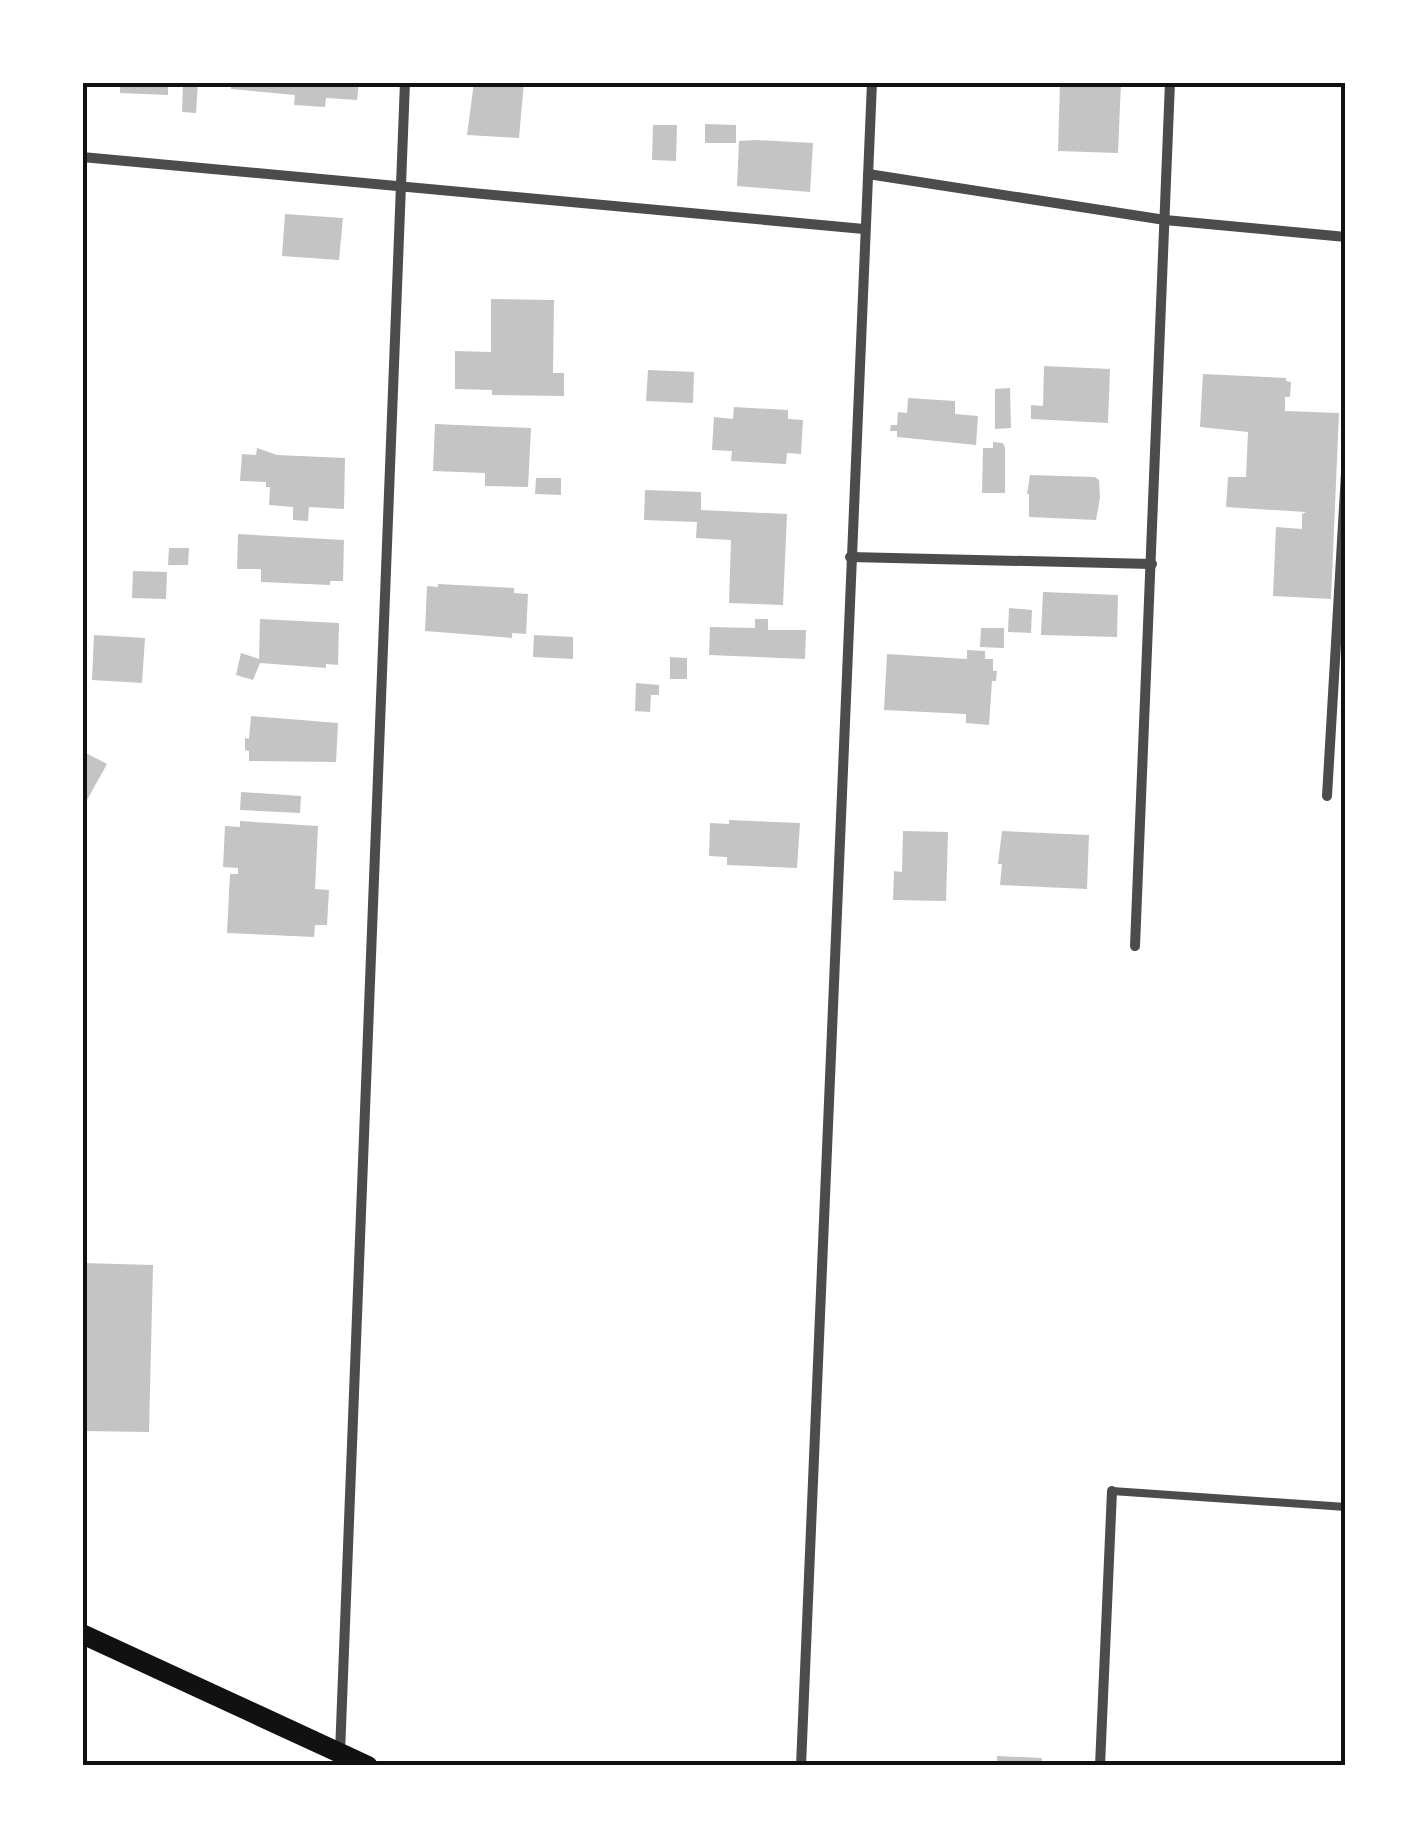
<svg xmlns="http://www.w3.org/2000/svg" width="1428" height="1848" font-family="'DM Sans',sans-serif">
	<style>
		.building { fill: #c4c4c4 }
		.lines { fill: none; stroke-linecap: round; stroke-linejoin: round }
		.service { stroke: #4c4c4c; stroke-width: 8 }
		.minor { stroke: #4c4c4c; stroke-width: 10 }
		.secondary { stroke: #111; stroke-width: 20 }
		.neatline { fill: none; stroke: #111; stroke-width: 4 }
	</style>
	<rect width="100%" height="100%" fill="#fff"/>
	<g class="building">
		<path d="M120,82H168V95L120,93Z"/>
		<path d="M183,82H198L196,113L182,112Z"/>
		<path d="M231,82H359L357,100L326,98L325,107L294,105L295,95L231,89Z"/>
		<path d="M474,82H524L519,138L467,135Z"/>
		<path d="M1060,82H1121L1118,153L1058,151Z"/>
		<path d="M705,124L736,125V143H705Z"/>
		<path d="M653,125H677L676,161L652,160Z"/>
		<path d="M755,140L813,143L810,192L737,186L739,141Z"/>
		<path d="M285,214L343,218L339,260L282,256Z"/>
		<path d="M491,299L554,300L553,373H564V396L492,395V390L455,389V351L491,352Z"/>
		<path d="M1044,366L1110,369L1108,423L1031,419V405L1043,406Z"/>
		<path d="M648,370L694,372L693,403L646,401Z"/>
		<path d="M1203,374L1286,378V381L1291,382L1290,397H1285V411L1339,413L1331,599L1273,596L1276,527L1302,529V514L1306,512L1226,507L1228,477H1246L1248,432L1200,427Z"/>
		<path d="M1010,388L1011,428L995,429V389Z"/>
		<path d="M908,398L955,401V414L978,416L976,445L897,437V431H890L891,425H897L898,412L907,413Z"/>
		<path d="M734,407L788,410V419L803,420L801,454L787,453L786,464L731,461L732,451L712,450L714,417L733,419Z"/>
		<path d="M435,424L531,428L528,487L485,486V473L433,471Z"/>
		<path d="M993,442L1003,443L1005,448V493H982L983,448H993Z"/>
		<path d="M257,448L277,455L345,458L344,509L309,507L308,521L293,520V507L269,505L270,487H266V482L240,481L242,454L256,455Z"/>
		<path d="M1030,475L1095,477L1099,480L1100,498L1096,520L1029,517V494H1027Z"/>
		<path d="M536,478H561V495L535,494Z"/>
		<path d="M645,490L701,492V510L787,514L783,605L729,603L731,540L696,538L697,522L644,520Z"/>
		<path d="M238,534L344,540L343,581H330V585L261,582V569H237Z"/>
		<path d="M169,548H189L188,565H168Z"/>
		<path d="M133,571L167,572L166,599L132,598Z"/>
		<path d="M438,584L514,588V593L528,594L526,634L512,633V638L425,631L427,586L438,587Z"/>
		<path d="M1043,592L1118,595L1117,637L1041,635Z"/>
		<path d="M1009,608L1032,610L1031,633L1008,632Z"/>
		<path d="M260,619L339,623L338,665L326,664V668L260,663L253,680L236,675L241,653L259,659Z"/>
		<path d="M755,619H768V630H806L805,659L709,655L710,627L755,628Z"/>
		<path d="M981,628H1004V648L980,647Z"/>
		<path d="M94,635L145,638L142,683L92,680Z"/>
		<path d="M534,635L573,637V659L533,657Z"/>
		<path d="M967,650L985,651V659H993V671H997L996,681H992L989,725L966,723V714L884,710L887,654L967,659Z"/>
		<path d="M670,657L687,658V679H670Z"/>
		<path d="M636,683L659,685V695H651L650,712L635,711Z"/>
		<path d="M251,716L338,723L336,762L249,761V751L245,750V738L249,739Z"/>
		<path d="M82,751L107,764L87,800L82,797Z"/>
		<path d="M241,792L301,796L300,813L240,810Z"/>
		<path d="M729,820L800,823L797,868L727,865V857L709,856L710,823L729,824Z"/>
		<path d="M240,821L318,826L315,889L329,890L327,925H315L314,937L227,933L230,874H238V868L223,867L225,826L240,827Z"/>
		<path d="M903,831L948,832L946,901L893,900L894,871L902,872Z"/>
		<path d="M1002,831L1089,835L1087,889L1000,885L1002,864H998Z"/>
		<path d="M82,1263L153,1265L149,1432L82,1431Z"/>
		<path d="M997,1756L1042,1758V1766H997Z"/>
	</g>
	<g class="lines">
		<path class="service" d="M1112,1491L1346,1507"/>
		<g class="minor">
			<path d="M82,157L864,229"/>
			<path d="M868,174L1165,220L1346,237"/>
			<path d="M850,557L1152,564"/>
			<path d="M1327,796L1346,473"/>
			<path d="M1135,946L1170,82"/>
			<path d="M340,1753L405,82"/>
			<path d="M801,1766L872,82"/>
			<path d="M1100,1766L1112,1491"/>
		</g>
		<path class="secondary" d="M82,1634L368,1766"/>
	</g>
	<rect width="1428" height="1848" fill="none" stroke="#ffffff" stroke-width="170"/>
	<rect x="85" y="85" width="1258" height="1678" class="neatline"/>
</svg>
